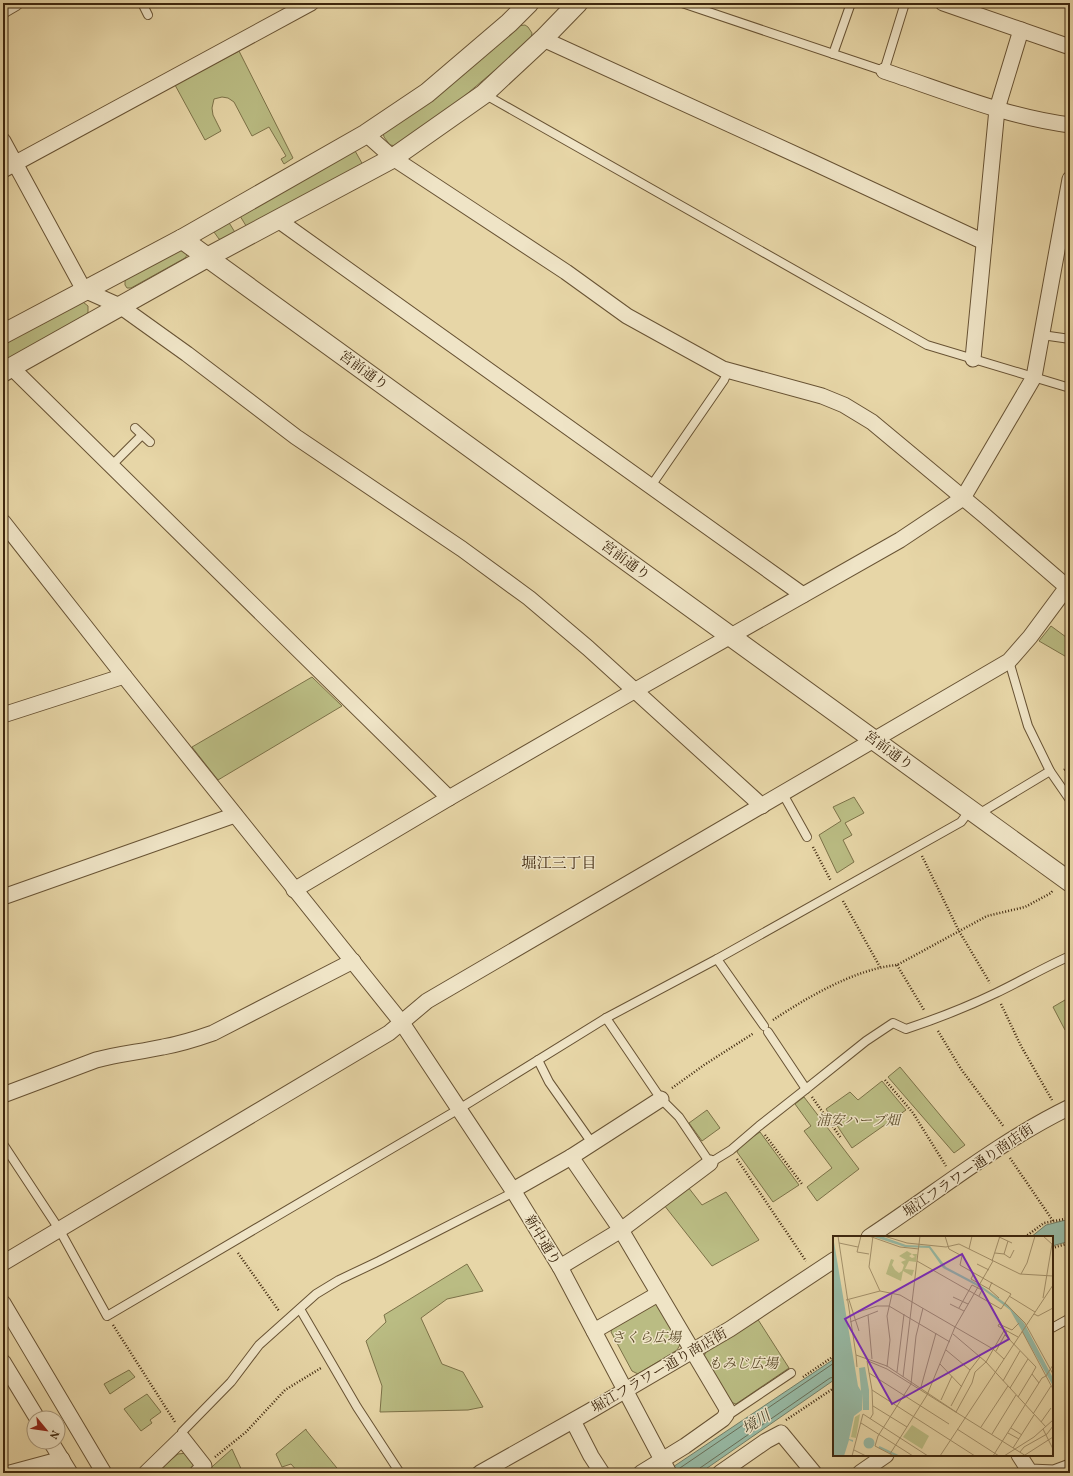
<svg xmlns="http://www.w3.org/2000/svg" width="1073" height="1476" font-family="Vollkorn,'Noto Serif JP',serif">
	<style>
		.green { fill: #babc83; stroke: #7c7248 }
		.water { fill: #97b9a4; stroke: #737f68 }
		.lines { fill: none; stroke-linecap: round; stroke-linejoin: round }
		.shore { stroke: #6a7059; stroke-width: 1 }
		.service-casing { stroke: #685334; stroke-width: 10 }
		.minor-casing { stroke: #685334; stroke-width: 17 }
		.tertiary-casing { stroke: #685334; stroke-width: 21 }
		.path { stroke: #3e270e; stroke-width: 2.5; stroke-dasharray: 1 2; stroke-linecap: butt }
		.service { stroke: #efe4c6; stroke-width: 8 }
		.minor { stroke: #efe4c6; stroke-width: 15 }
		.tertiary { stroke: #efe4c6; stroke-width: 19 }
		.labels { text-anchor: middle; stroke-width: 3; stroke-linejoin: round; paint-order: stroke }
		.street-label { font-size: 14px; fill: #3e270e; stroke: #efe4c6 }
		.park-label { font-size: 14px; font-style: italic; fill: #5d4c2b; stroke: #efe4c6 }
		.neighbourhood-label { font-size: 15px; fill: #3e270e; stroke: #efe4c6 }
		.water-label { font-size: 15px; font-style: italic; fill: #544c34; stroke: #efe4c6 }
		.inset-river { fill: none; stroke: #97b9a4; stroke-width: 2 }
		.inset-road { fill: none; stroke: #a3906a; stroke-width: 1 }
		.view { fill: #7b2cbf; fill-opacity: 0.15; stroke: #7b2cbf; stroke-width: 2 }
		.inset-edge { fill: none; stroke: #3e270e; stroke-width: 2 }
	</style>
	<rect width="100%" height="100%" fill="#e7d6a7"/>
	<filter id="stains"><feTurbulence type="fractalNoise" baseFrequency=".005" numOctaves="4"/><feColorMatrix values="0 0 0 0 .2 0 0 0 0 .09 0 0 0 0 .02 0 0 0 .5 -.17"/></filter>
	<radialGradient id="worn" r=".72"><stop offset=".6" stop-color="#630" stop-opacity="0"/><stop offset="1" stop-color="#630" stop-opacity=".3"/></radialGradient>
	<g class="green">
		<path d="M525,25L528,27L532,33L531,38L528,42L448,110L397,146L390,145L384,137L383,132L517,26Z"/>
		<path d="M239,51L293,158L284,164L281,159L286,156L269,127L252,136L234,102L228,98L222,97L214,99L212,108L213,115L221,131L205,140L175,85Z"/>
		<path d="M354,149L363,165L248,229L240,216Z"/>
		<path d="M228,221L236,234L222,240L219,239L214,232L216,228Z"/>
		<path d="M180,250H183L186,251L187,255L185,258L131,288H127L125,285V281L127,279Z"/>
		<path d="M83,302L88,306V312L85,318L3,362V342Z"/>
		<path d="M1051,626L1070,640V659L1039,641Z"/>
		<path d="M312,677L342,706L218,780L192,747Z"/>
		<path d="M854,797L864,813L845,823L852,835L843,840L854,862L837,873L819,835L841,821L833,807Z"/>
		<path d="M1070,997V1028L1065,1030L1053,1007Z"/>
		<path d="M900,1067L965,1145L954,1153L888,1077Z"/>
		<path d="M882,1081L906,1110L852,1148L826,1109L850,1092L858,1100Z"/>
		<path d="M804,1097L859,1169L817,1201L807,1187L832,1168L804,1131L811,1126L795,1104Z"/>
		<path d="M707,1110L720,1128L702,1141L689,1123Z"/>
		<path d="M760,1132L799,1185L773,1202L737,1152L741,1145Z"/>
		<path d="M688,1187L702,1205L726,1192L759,1240L712,1266L664,1205Z"/>
		<path d="M467,1264L483,1291L447,1299L421,1318L442,1364L463,1372L483,1407L468,1410L380,1412L382,1386L366,1341L386,1322L384,1315Z"/>
		<path d="M651,1303L660,1306L681,1343L677,1350L638,1374L632,1371L611,1332L614,1324Z"/>
		<path d="M757,1318L789,1368L736,1404L728,1401L703,1358L707,1350Z"/>
		<path d="M129,1370L135,1377L110,1394L104,1384Z"/>
		<path d="M147,1394L161,1412L150,1420L152,1423L141,1431L124,1409Z"/>
		<path d="M306,1429V1430L341,1473H299L291,1464L282,1467L276,1454Z"/>
		<path d="M232,1449L243,1473H205Z"/>
		<path d="M187,1453L195,1463L194,1468L189,1473H155L178,1454Z"/>
	</g>
	<g class="water">
		<path d="M1070,1219V1241L1052,1246V1237H1031L1046,1225Z"/>
		<path d="M834,1359V1380L700,1473H664Z"/>
	</g>
	<g class="lines">
		<g class="shore">
			<path d="M677,1470L834,1363"/>
			<path d="M698,1473L700,1468L830,1378L834,1377"/>
		</g>
		<defs>
			<g id="service">
				<path d="M142,3L148,15"/>
				<path d="M682,3L884,71L905,3"/>
				<path d="M833,54L851,3"/>
				<path d="M484,94L927,345L1070,388"/>
				<path d="M1042,335L1070,339"/>
				<path d="M135,428L150,442"/>
				<path d="M111,466L142,435"/>
				<path d="M651,486L724,380L728,370"/>
				<path d="M1009,661L1028,726L1050,771L1070,800"/>
				<path d="M783,794L807,837"/>
				<path d="M977,815L1050,771"/>
				<path d="M717,959L764,1026"/>
				<path d="M606,1018L661,1099L679,1117L710,1163L731,1150L759,1126L806,1089L866,1041L893,1023L906,1029C936,1019 967,1007 996,993C1021,981 1045,967 1070,956"/>
				<path d="M768,1032L806,1089"/>
				<path d="M538,1060L549,1082L592,1143"/>
				<path d="M3,1144L59,1229L107,1316L459,1109L606,1018L717,959L961,822L970,810"/>
				<path d="M300,1309L357,1407L400,1473"/>
				<path d="M1052,1328L1070,1318"/>
				<path d="M727,1416L791,1373"/>
				<path d="M182,1438V1432L231,1382L259,1345L316,1294L339,1280L379,1261L514,1192"/>
			</g>
			<g id="minor">
				<path d="M943,3L1070,47"/>
				<path d="M3,10L15,3"/>
				<path d="M543,39L810,161L984,242"/>
				<path d="M884,71C945,91 1006,117 1070,125"/>
				<path d="M366,134L393,158L566,272L627,316L723,369L822,396L844,405L872,422L985,516L1067,587"/>
				<path d="M3,141L84,290L120,306L187,354L296,437L462,549L529,598L588,648L762,806"/>
				<path d="M3,170L311,3"/>
				<path d="M278,220L803,595"/>
				<path d="M973,359L997,109L1021,30"/>
				<path d="M11,367L449,798"/>
				<path d="M3,522L124,676L402,1023L514,1192L560,1267L669,1473"/>
				<path d="M3,715L124,676"/>
				<path d="M294,890L449,798L634,691L900,540L963,498L1034,377L1070,179"/>
				<path d="M3,897L235,815"/>
				<path d="M3,1095L96,1060C118,1054 140,1052 163,1047C180,1044 196,1039 213,1033L353,961"/>
				<path d="M571,1157L621,1230L727,1409L726,1415L723,1419L685,1446L641,1473"/>
				<path d="M513,1190L571,1157L661,1099"/>
				<path d="M869,1237C936,1193 998,1142 1070,1107"/>
				<path d="M3,1263L389,1033L427,1001L1009,661L1030,637L1070,583"/>
				<path d="M560,1267L621,1230L710,1163"/>
				<path d="M3,1303L104,1473"/>
				<path d="M594,1331L658,1294"/>
				<path d="M3,1362L37,1418"/>
				<path d="M573,1421L591,1456L602,1473"/>
				<path d="M51,1442L70,1473"/>
				<path d="M1019,1455L1030,1472L1054,1473L1070,1467"/>
				<path d="M10,1473L62,1459"/>
				<path d="M146,1473L182,1438L204,1466L197,1473"/>
				<path d="M480,1473L590,1411L730,1329L834,1260"/>
				<path d="M720,1473L766,1441L781,1433L814,1473"/>
				<path d="M860,1473L886,1455"/>
			</g>
			<g id="tertiary">
				<path d="M182,239L1070,882"/>
				<path d="M3,334L182,239L366,134L427,93L509,23L529,3"/>
				<path d="M3,372L208,257L393,158L484,94L543,39L578,3"/>
			</g>
		</defs>
		<use href="#service" class="service-casing"/>
		<use href="#minor" class="minor-casing"/>
		<use href="#tertiary" class="tertiary-casing"/>
		<g class="path">
			<path d="M1064,770L1070,766"/>
			<path d="M813,847L831,881"/>
			<path d="M922,856L959,931L990,983"/>
			<path d="M843,901L880,967"/>
			<path d="M897,965L924,1010"/>
			<path d="M1001,1004L1021,1046L1052,1100"/>
			<path d="M773,1020C808,997 855,969 897,965L987,916L1025,907L1051,893L1053,890"/>
			<path d="M938,1031L961,1069L1004,1127"/>
			<path d="M885,1080L913,1113L946,1166"/>
			<path d="M672,1088L704,1065L754,1033"/>
			<path d="M812,1097L841,1138"/>
			<path d="M765,1135L802,1184"/>
			<path d="M1010,1158L1053,1221"/>
			<path d="M737,1159L806,1261"/>
			<path d="M1025,1237L1044,1223L1070,1218"/>
			<path d="M1052,1248L1070,1243"/>
			<path d="M238,1253L279,1311"/>
			<path d="M113,1325L175,1422"/>
			<path d="M803,1377L834,1356"/>
			<path d="M786,1420L834,1388"/>
			<path d="M215,1457L246,1432L285,1390L321,1368"/>
		</g>
		<use href="#service" class="service"/>
		<use href="#minor" class="minor"/>
		<use href="#tertiary" class="tertiary"/>
	</g>
	<g class="labels">
		<g class="street-label">
			<text transform="translate(364 370) rotate(36)" y="5">宮前通り</text>
			<text transform="translate(626 560) rotate(36)" y="5">宮前通り</text>
			<text transform="translate(889 750) rotate(36)" y="5">宮前通り</text>
			<text transform="translate(968 1170) rotate(-34)" y="5">堀江フラワー通り商店街</text>
			<text transform="translate(543 1240) rotate(59)" y="5">新中通り</text>
			<text transform="translate(659 1370) rotate(-30)" y="5">堀江フラワー通り商店街</text>
		</g>
		<g class="park-label">
			<text x="858" y="1125">浦安ハーブ畑</text>
			<text x="646" y="1342">さくら広場</text>
			<text x="743" y="1368">もみじ広場</text>
		</g>
		<g class="neighbourhood-label">
			<text x="559" y="868">堀江三丁目</text>
		</g>
		<g class="water-label">
			<text transform="translate(756 1422) rotate(-33)" y="5">境川</text>
		</g>
	</g>
	<g transform="translate(833 1236)">
		<rect width="220" height="220" fill="#e7d6a7"/>
		<path d="M74,15L79,18L76,20L79,22L82,21L79,18H84L83,26L76,25L72,33L81,34L79,40L70,35L68,45L53,38L58,23L61,24L59,29L62,34L66,37L69,35L71,29L68,26L73,24L66,20ZM27,178L23,202L18,201L22,181ZM79,189L96,200L89,213L70,201Z" fill="#babc83"/>
		<path d="M0,0L25,150L28,155L26,132L32,131L36,154V174H30V157L29,174L21,180L16,203L20,204V206L16,204L11,220H0ZM38,0H48L73,9L97,10L113,31L147,49L175,69L191,87L220,142V150L177,74L148,52L110,32L96,12L72,11ZM30.5 207a5.5 5.5 0 1 1 11 0a5.5 5.5 0 1 1-11 0Z" fill="#97b9a4"/>
		<path class="inset-river" d="M46,211L65,220"/>
		<path class="inset-road" d="M5,0L23,119L54,130L123,176M28,0L24,16L36,18M36,0L67,11L86,13M40,0L36,31L47,55L67,59L160,113L171,123M51,0L74,7L113,11L126,8L187,38L220,40M164,0L179,7M210,0L220,9M6,7L25,11M136,13L139,0M162,17L171,18L175,5M171,18L177,22L181,14M84,25L168,73L178,58L127,29L129,20L116,13L112,0M159,25L167,0M144,28L156,34M141,37L138,43L156,53L159,46M188,38L194,27L202,0M156,53L166,62M176,60L202,76M120,61L135,68M210,62L219,8M13,64L47,55M16,64L26,95M172,67L192,87L220,138M117,68L131,75M126,72L139,49L149,54L146,60M22,77L44,70H56L117,106M201,78L205,80L220,72M35,79L39,123M17,86L45,75M165,90L166,88L179,94L186,87M165,90L185,101M189,95L213,140L220,129M120,98L153,126L213,191M172,99L203,131L199,138L206,147M113,114L137,134M163,115L174,95M23,119L24,131M34,125L39,154L40,178L37,183M35,125L54,133L193,220M107,128L129,151M54,131L57,104L54,80L59,58M64,136L71,78M36,137L116,188M70,141L87,0M170,145L187,115M88,151L103,97M177,152L195,123M39,154L142,220M185,161L199,138M108,164L119,140M40,170L74,191M118,170L137,134L147,121M123,176L139,147L142,136L153,126L172,93M200,178L218,150M208,186L218,172M28,187L80,220M148,191L175,150M178,192L189,199M124,193L166,220M210,193L220,213M175,197L186,203M159,198L183,159M180,212L201,179M21,214L33,220M187,216L191,211L214,198L220,190M57,218L94,159L122,91L160,25M192,219L220,201M19,220L30,178L95,220M61,220L42,210L45,200L78,148L83,100L90,72M107,220L220,49M160,220L209,142L213,140L220,153M171,220L201,201L220,184"/>
		<path class="view" d="M129,18L176,103L59,168L12,83Z"/>
		<rect width="220" height="220" class="inset-edge"/>
	</g>
	<rect width="1073" height="1476" fill="none" stroke="#e7d6a7" stroke-width="16"/>
	<rect x="4" y="4" width="1065" height="1468" fill="none" stroke="#3e270e" stroke-width="2"/>
	<rect x="8" y="8" width="1057" height="1460" fill="none" stroke="#3e270e"/>
	<g transform="translate(46 1430) rotate(119)"><circle r="19" fill="#efe4c6" stroke="#a8987c"/>
	<path d="M0-3L7 15L0 10L-7 15Z" fill="#8f2418"/>
	<text y="-6" font-size="11" font-weight="bold" text-anchor="middle" fill="#3e270e">N</text>
	</g>
	<rect width="100%" height="100%" filter="url(#stains)"/>
	<rect width="100%" height="100%" fill="url(#worn)"/>
</svg>
